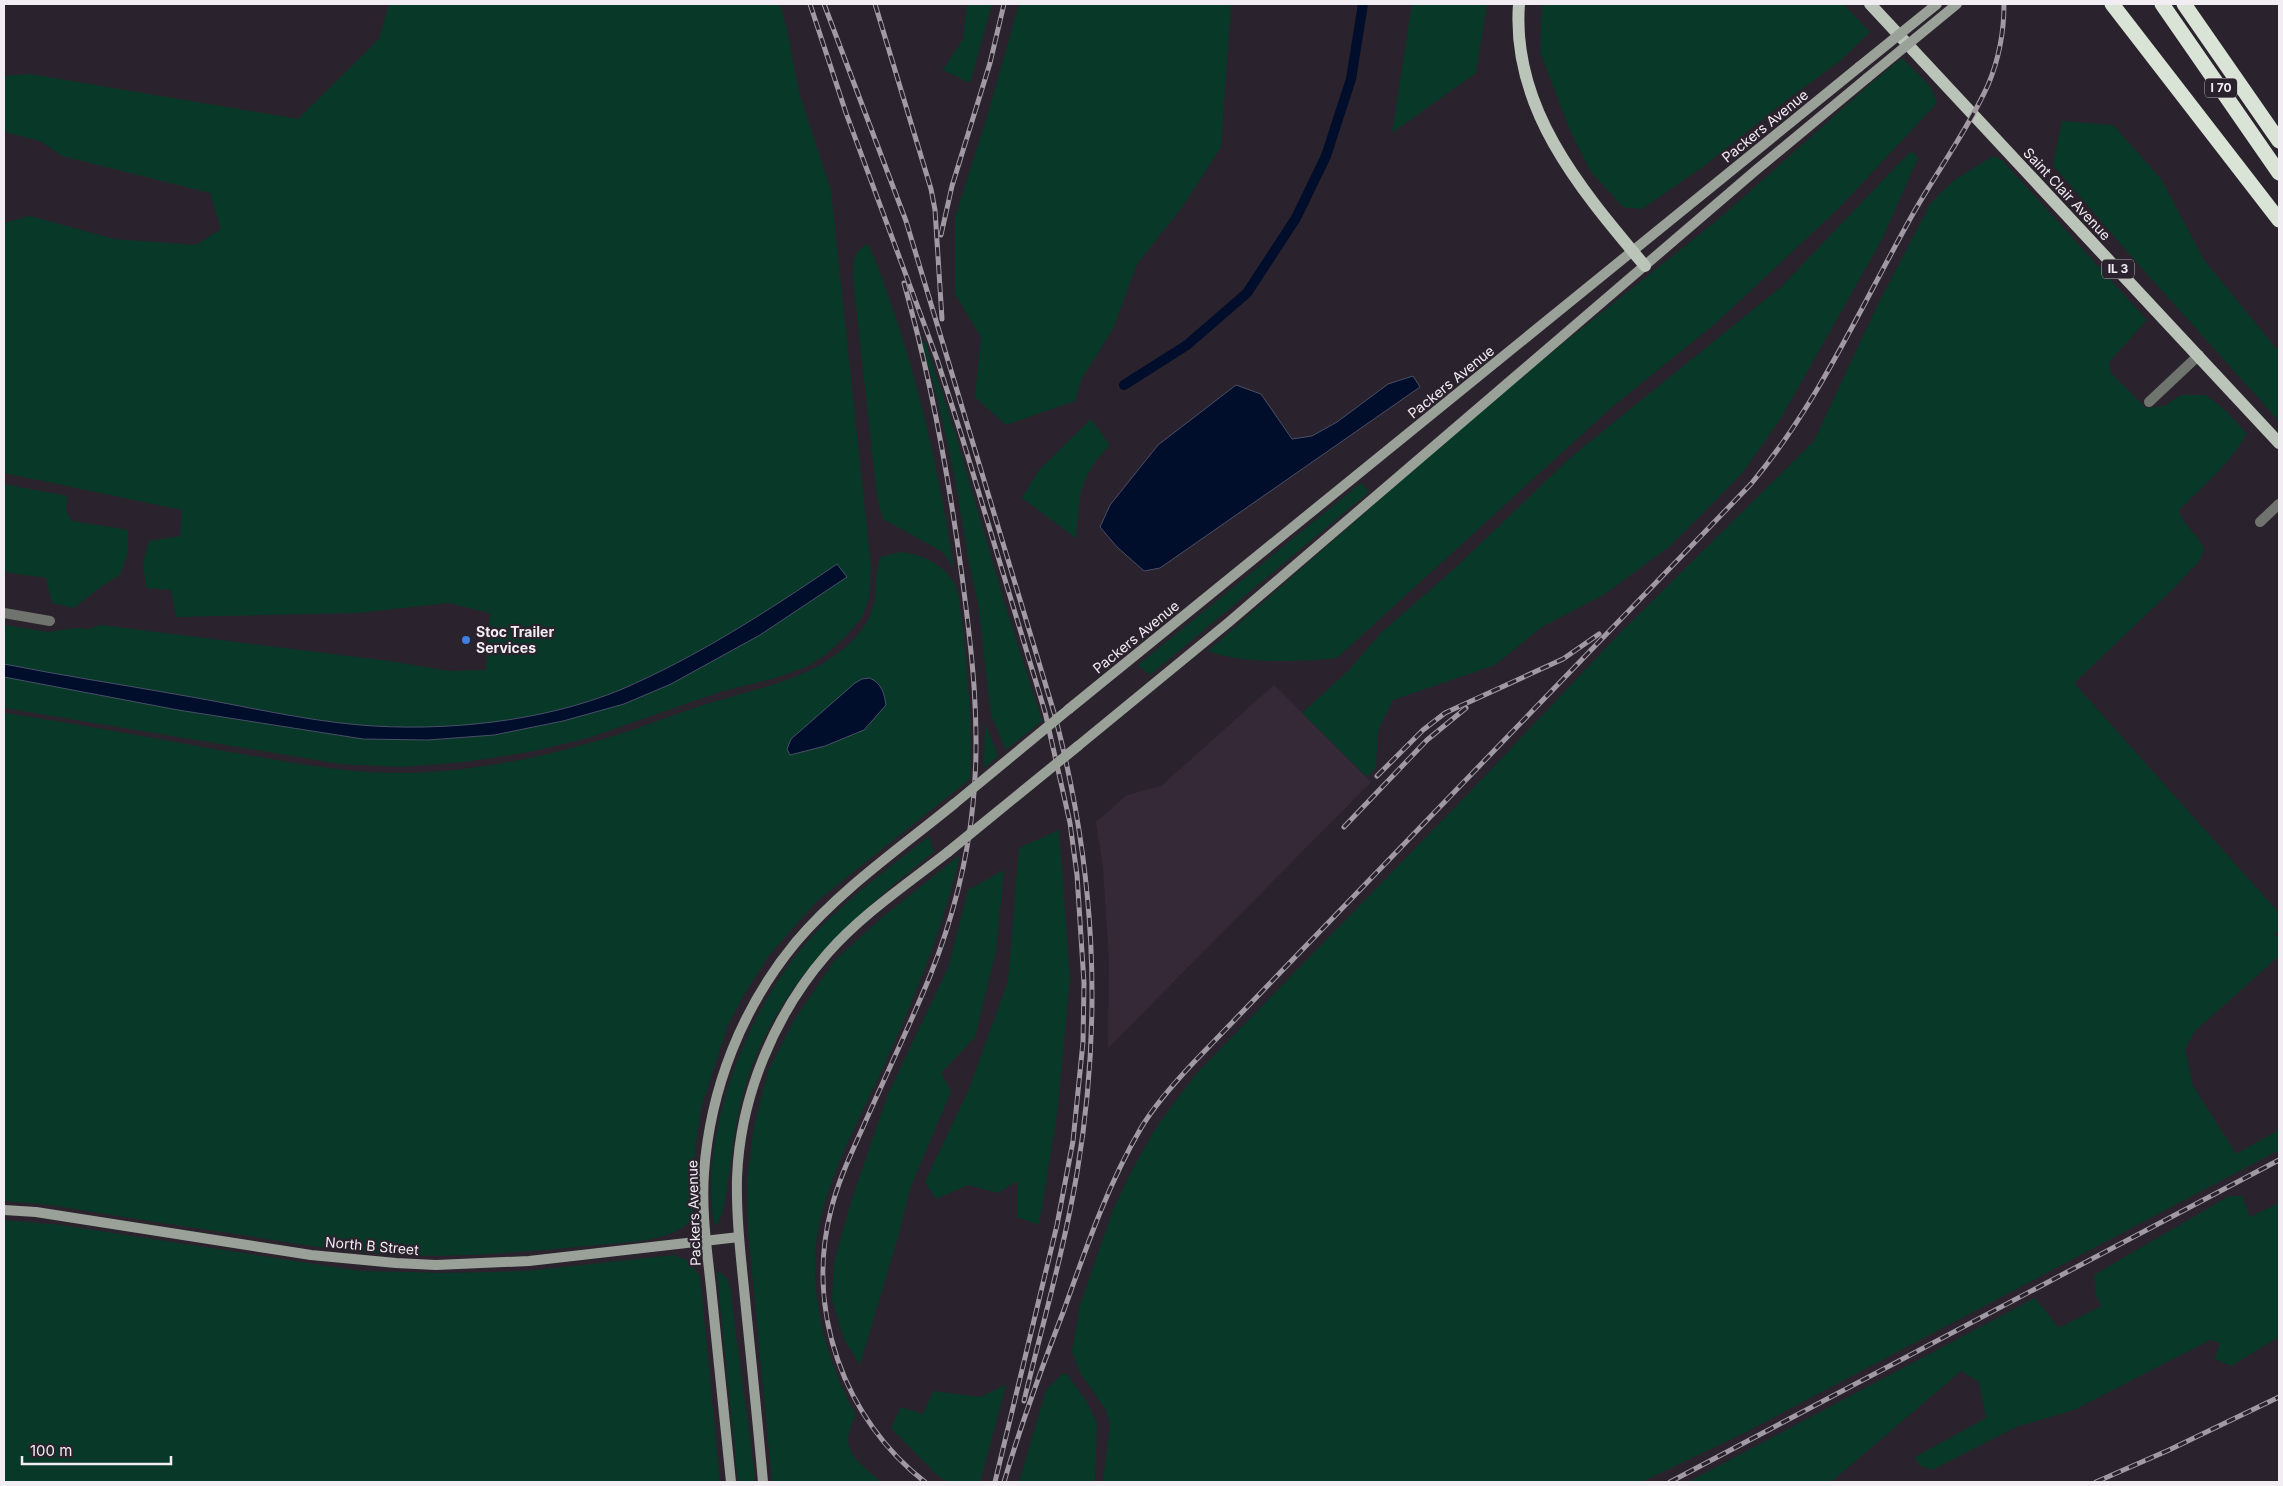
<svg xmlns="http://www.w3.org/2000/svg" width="2283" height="1486" font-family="Inter,sans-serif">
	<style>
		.built { fill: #352938 }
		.green { fill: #083928 }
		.water { fill: #000d2b; stroke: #495067 }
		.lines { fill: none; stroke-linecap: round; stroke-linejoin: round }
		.canal { stroke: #000d2b; stroke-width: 10 }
		.street { stroke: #70746e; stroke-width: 10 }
		.secondary { stroke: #9aa198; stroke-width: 10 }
		.primary { stroke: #bbc4b8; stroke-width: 12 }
		.highway { stroke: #dae4d6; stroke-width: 15 }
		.rail-casing { stroke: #a19aa3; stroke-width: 5 }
		.rail { stroke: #2a222c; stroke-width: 3; stroke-dasharray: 9; stroke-linecap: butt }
		.secondary-bridge { stroke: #9aa198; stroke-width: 10 }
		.shop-dot { fill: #3f7fe0; stroke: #2a222c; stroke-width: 2 }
		.labels { text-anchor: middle; stroke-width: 4.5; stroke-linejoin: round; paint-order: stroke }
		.shield { fill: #2a222c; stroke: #b6afb7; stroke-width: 1 }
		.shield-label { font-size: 12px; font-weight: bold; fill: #f2ecf3 }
		.street-label { font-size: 14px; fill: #f2ecf3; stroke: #2a222c }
		.poi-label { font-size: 14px; font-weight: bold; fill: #f2ecf3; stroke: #2a222c; text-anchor: start }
	</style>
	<rect width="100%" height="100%" fill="#2a222c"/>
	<path class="built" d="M1274,685L1371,782L1108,1048L1109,959L1103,868L1096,822L1127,795L1161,786Z"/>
	<g class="green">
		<path d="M389,4H780L787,30L799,92L831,191L871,567L869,598L862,617L845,637L825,655L806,667L772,679L723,691L588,738L529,752L465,762L401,767L341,764L4,708V677L428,740L494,735L563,721L624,704L671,684L837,564C768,611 697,658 620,690C542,722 443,732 360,725C301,720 244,706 186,696C125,685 64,676 4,664V625L49,632L75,628L88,629L101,625L389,661L449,671L486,670L490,613L449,603L357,613L176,617L171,590L146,588L143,562L149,541L180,536L182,510L4,473V223L30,216L114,239L196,245L221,229L210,193L62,156L40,141L4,132V76L30,74L298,119L379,39Z"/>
		<path d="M967,4H992L970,83L943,70L963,39Z"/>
		<path d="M1019,4H1231L1221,147L1183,206L1137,264L1113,329L1082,378L1075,401L1006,425L975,397L981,337L955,294V217L987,117Z"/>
		<path d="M1412,4H1487L1476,73L1392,133Z"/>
		<path d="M1542,4H1843L1870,32L1840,61L1787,100L1704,166L1642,209L1623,207L1591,172L1571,133L1540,52Z"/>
		<path d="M1902,58L1931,87L1937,103L1839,208L1716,323L1612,407L1337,658C1301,662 1241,664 1208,651L1446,441L1541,361L1721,217L1869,85Z"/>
		<path d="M2062,121L2113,125L2161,179L2204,260L2279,352V421L2130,255L2053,165Z"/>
		<path d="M1910,152H1913L1918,158L1881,241L1781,418L1744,471L1714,502L1670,546L1605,594L1542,627L1495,665L1393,700L1378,730L1376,768L1367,777L1302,713L1348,671L1381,633L1454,569L1571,457L1781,287Z"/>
		<path d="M1993,156L2002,160L2147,320L2109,362L2111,373L2146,408L2164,406L2181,395H2206L2226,411L2247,434C2230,463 2203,486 2179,510C2185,530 2196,530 2204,549L2200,560L2171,591L2074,683L2279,913V929L2274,934L2279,939V956L2195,1031L2185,1049L2193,1086L2236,1154L2279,1130V1150L1748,1431L1642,1482H1103L1110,1424L1106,1410L1079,1371L1072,1351L1080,1305L1113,1210L1131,1172L1157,1126L1195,1075L1466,796L1618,635L1814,441L1879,302L1931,203L1953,181Z"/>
		<path d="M868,244C879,266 886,291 895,315C923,399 940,480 954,568L943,552L883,519L877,497L854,287C853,269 850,253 868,244Z"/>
		<path d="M921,341H925L954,429L1004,601L1042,721L1006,750L991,715L978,603L970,568L955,479L938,401Z"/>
		<path d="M1091,419L1110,445C1078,478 1080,494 1076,538L1022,498L1039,470Z"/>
		<path d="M1361,483L1369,492L1150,675L1138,665Z"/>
		<path d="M4,484L67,496L66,511L72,521L128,530V552L120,575L103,585L74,608L52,603L46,578L4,572Z"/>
		<path d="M901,552C923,555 943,564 955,584C960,594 961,618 963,630C968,680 973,729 970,779L817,901L770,954L746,991L728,1025L701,1108L695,1150L694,1214C683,1242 624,1242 598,1245C533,1251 467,1258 402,1255C352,1253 304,1245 255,1237C187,1227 118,1216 50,1205L4,1201V713C79,724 154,738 229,752C288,762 348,774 408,773C481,771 554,755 623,733C651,724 678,713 706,704C762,687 833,676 867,622C880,601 872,579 881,557Z"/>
		<path d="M985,724L998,756L984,768Z"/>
		<path d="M1059,830L1070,979L1057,1115L1039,1225L1017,1217V1181L998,1193L968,1185L936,1199L925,1182L969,1089L1008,981L1019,848Z"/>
		<path d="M929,836L934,852C845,923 768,990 740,1106C732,1140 730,1176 723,1210L718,1223L714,1225C699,1128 750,1001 816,932C850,896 891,867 929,836Z"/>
		<path d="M960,855C943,929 914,999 883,1068C857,1124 816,1197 815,1260C814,1315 830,1367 856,1415C837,1451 856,1459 881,1482H772L748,1230L747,1179L754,1126L768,1071L793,1022L834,961L885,915Z"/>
		<path d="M1004,870L996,951L975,1037L941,1073L951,1091L910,1189L900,1230L860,1365L844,1339L832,1300L834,1262L851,1202L888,1094L948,968L968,890Z"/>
		<path d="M2229,1196H2242L2250,1217L2279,1203V1337L2231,1366L2215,1359L2220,1343L2210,1340L2074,1410L2016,1427L1932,1470L1919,1465L1915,1457L1986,1418L1979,1382L1961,1371L1831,1482H1688L2035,1298L2059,1328L2101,1306L2096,1295L2094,1275Z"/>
		<path d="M4,1220L61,1225L360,1271L447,1273L526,1271L674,1255L689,1261L700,1277L720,1482H4Z"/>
		<path d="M719,1271L728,1280L731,1291C737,1355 749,1418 755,1482H738L717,1274Z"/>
		<path d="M1063,1373L1068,1375L1088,1404L1097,1424L1095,1482H1019L1046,1390Z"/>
		<path d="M1006,1385L980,1482H949L940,1478L891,1428L901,1407L923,1414L933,1391L980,1397Z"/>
	</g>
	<g class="water">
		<path d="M1413,376L1420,387L1160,568L1144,571L1117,547L1100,527L1110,505L1158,445L1236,385L1261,394L1292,439L1312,436L1337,422L1388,384Z"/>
		<path d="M837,564L847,577L760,635L671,684L624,704L563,721L494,735L428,740L363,739L178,710L4,677V664C64,676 125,685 186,696C244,706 302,720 360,725C443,732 542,722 620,690C697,657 768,611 837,564Z"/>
		<path d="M870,678C882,684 884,693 886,705L864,730L825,746L790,755L787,749L791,739L855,683L862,679Z"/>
	</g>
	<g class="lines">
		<path class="canal" d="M1124,385L1187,345L1247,293L1296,218L1326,156L1351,79L1363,4"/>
		<g class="street">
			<path d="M2149,402L2199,355"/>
			<path d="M2260,522L2279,504"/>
			<path d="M4,613L50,621"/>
		</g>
		<g class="secondary">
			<path d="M1069,709L1859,67"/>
			<path d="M1078,746L1229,622L1755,171L1867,78"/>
			<path d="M4,1210L36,1212L311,1255L396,1263L436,1265L529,1261L739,1237"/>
			<path d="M731,1482C725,1420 718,1359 712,1297C708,1256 701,1214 704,1173C710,1089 742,1007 796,942C841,889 900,848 954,804"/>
			<path d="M763,1482C758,1425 752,1367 746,1309C742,1266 736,1222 737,1178C740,1097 774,1015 827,954C861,915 907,884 948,852"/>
		</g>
		<g class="primary">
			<path d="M1519,4C1511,109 1582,191 1645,266"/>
			<path d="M1870,4L2279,443"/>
		</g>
		<g class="highway">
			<path d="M2112,4L2279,220"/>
			<path d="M2162,4L2279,173"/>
			<path d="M2184,4L2279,141"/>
		</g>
		<defs>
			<g id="rail">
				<path d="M810,4L846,113L937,359L962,437L1045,712L1070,823L1077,875L1084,983L1083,1042L1073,1141L1057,1225L995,1482"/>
				<path d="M824,4L906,221L1055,716C1095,869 1103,1017 1077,1173C1064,1250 1042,1326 1024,1401"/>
				<path d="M875,4L931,189L935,210L942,319"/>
				<path d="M941,235L952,186L990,63L1004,4"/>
				<path d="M904,283C931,379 949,478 962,576C972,652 981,727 973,804C967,863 952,921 930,976C909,1027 885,1077 863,1127C851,1154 838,1181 831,1210C805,1311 844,1419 925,1482"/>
				<path d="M1377,776L1423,730L1445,713L1563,659L1599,634"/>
				<path d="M1344,827L1427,740L1466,708"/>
				<path d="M1004,1482C1021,1424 1042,1367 1064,1310C1086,1248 1108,1184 1141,1128C1156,1103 1176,1081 1196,1060L1751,484C1819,403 1862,304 1914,212C1938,170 1968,129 1988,85C1999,59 2004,31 2004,4"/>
				<path d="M1670,1482L2279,1160"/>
				<path d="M2096,1482L2169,1450L2279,1397"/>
			</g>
		</defs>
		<use href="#rail" class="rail-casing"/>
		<use href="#rail" class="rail"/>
		<g class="secondary-bridge">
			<path d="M1859,67L1937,4"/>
			<path d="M1867,78L1957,4"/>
			<path d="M954,804L1069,709"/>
			<path d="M948,852L1078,746"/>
		</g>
	</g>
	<circle class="shop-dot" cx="466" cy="640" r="5"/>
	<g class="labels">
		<g class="shield">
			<rect x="2205" y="78.5" width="32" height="19" rx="4"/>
			<rect x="2102" y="259.5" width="32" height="19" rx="4"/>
		</g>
		<g class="shield-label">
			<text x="2221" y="92">I 70</text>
			<text x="2118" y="273">IL 3</text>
		</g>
		<g class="street-label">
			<text transform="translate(1765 126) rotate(-39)" y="5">Packers Avenue</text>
			<text transform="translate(2067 194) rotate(47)" y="5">Saint Clair Avenue</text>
			<text transform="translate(1451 382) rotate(-39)" y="5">Packers Avenue</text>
			<text transform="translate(1136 637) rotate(-39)" y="5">Packers Avenue</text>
			<text transform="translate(694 1213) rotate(-92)" y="5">Packers Avenue</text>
			<text transform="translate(372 1246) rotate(5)" y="5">North B Street</text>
		</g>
		<g class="poi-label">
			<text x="476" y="637">Stoc Trailer<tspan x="476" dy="16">Services</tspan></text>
		</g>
	</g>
	<rect width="2283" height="1486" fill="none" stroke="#f2ecf3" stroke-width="10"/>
	<path d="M22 1456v8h149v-8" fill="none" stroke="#f2ecf3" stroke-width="2.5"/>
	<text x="30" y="1456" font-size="15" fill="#f2ecf3" stroke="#2a222c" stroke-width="4" paint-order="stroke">100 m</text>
</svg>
